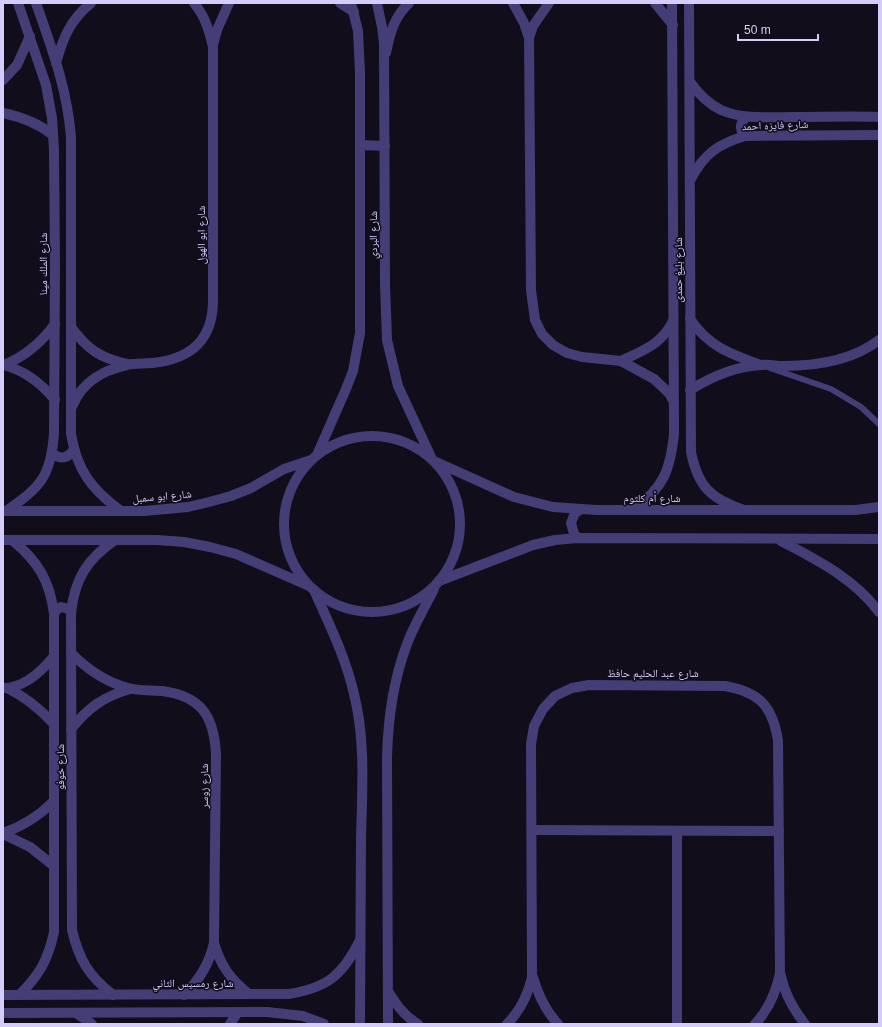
<svg xmlns="http://www.w3.org/2000/svg" width="882" height="1027" font-family="Helvetica,'Noto Naskh Arabic',sans-serif">
	<style>
		.lines { fill: none; stroke-linecap: round; stroke-linejoin: round }
		.service { stroke: #453d75; stroke-width: 6 }
		.minor { stroke: #453d75; stroke-width: 10 }
		.tertiary { stroke: #453d75; stroke-width: 10 }
		.labels { text-anchor: middle; stroke-width: 3; stroke-linejoin: round; paint-order: stroke }
		.street-label { font-size: 11px; fill: #d6ccf9; stroke: #110d1b }
	</style>
	<rect width="100%" height="100%" fill="#110d1b"/>
	<g class="lines">
		<path class="service" d="M770,368L831,389L861,407L879,424"/>
		<g class="minor">
			<path d="M36,3C52,49 67,88 71,137V434C77,470 91,489 121,511"/>
			<path d="M340,3L354,12"/>
			<path d="M513,3L524,23L529,38L531,290L535,320L542,334L553,345L567,353L582,357L621,361L654,379L669,393L674,402"/>
			<path d="M655,3L673,25"/>
			<path d="M689,3L691,452C698,487 711,499 744,510"/>
			<path d="M529,38L533,26L549,3"/>
			<path d="M213,45L217,30L229,3"/>
			<path d="M386,53C390,33 394,17 409,3"/>
			<path d="M56,63C63,38 70,20 91,3"/>
			<path d="M3,80L17,65L30,36"/>
			<path d="M690,82C698,93 708,104 721,110C744,120 770,117 794,117C822,117 851,116 879,117"/>
			<path d="M3,113C22,117 38,123 53,135"/>
			<path d="M745,136C739,129 740,123 746,117"/>
			<path d="M691,179C704,154 718,144 745,136L879,135"/>
			<path d="M690,319C709,347 731,354 761,365"/>
			<path d="M71,327C87,349 100,358 127,364"/>
			<path d="M621,361C644,350 661,345 673,321"/>
			<path d="M3,365C24,370 41,383 55,400"/>
			<path d="M4,365C26,356 41,343 55,324"/>
			<path d="M690,390C711,377 736,366 762,365C769,364 776,366 783,366C817,366 852,361 879,340"/>
			<path d="M73,405C82,382 104,370 127,365C135,363 144,364 152,363C191,359 213,340 213,300V47C209,30 205,16 194,3"/>
			<path d="M53,454C61,460 69,458 74,449"/>
			<path d="M434,461L514,497L553,507L596,510H855L879,507"/>
			<path d="M634,510C663,487 670,472 674,434L672,3"/>
			<path d="M6,511C41,487 51,476 54,433L55,265L54,150L52,118L46,85L18,3"/>
			<path d="M578,538L574,534L571,523L575,513L580,510"/>
			<path d="M12,540C38,561 50,581 54,614V932C48,960 39,976 19,995"/>
			<path d="M781,541C817,560 854,578 879,612"/>
			<path d="M439,581L533,545L555,540L578,538L879,539"/>
			<path d="M54,614L57,609L61,607L69,609L71,614"/>
			<path d="M71,653C88,670 105,682 128,688C139,691 151,690 162,691C201,696 214,716 216,754L214,943C209,964 200,979 184,995"/>
			<path d="M3,688C24,688 42,671 54,656"/>
			<path d="M7,688C26,697 40,709 54,724"/>
			<path d="M71,729C89,707 103,697 130,689"/>
			<path d="M532,830L779,831"/>
			<path d="M3,833C24,826 39,816 54,801"/>
			<path d="M3,834L30,847L54,866"/>
			<path d="M214,943C221,966 230,979 249,994"/>
			<path d="M781,976C785,995 793,1009 805,1024"/>
			<path d="M533,977C538,995 545,1010 558,1024"/>
			<path d="M388,991C396,1004 404,1016 418,1024"/>
			<path d="M3,995L289,994C327,988 343,975 360,940"/>
			<path d="M113,995C89,976 79,960 72,930L71,614C74,580 87,559 115,540"/>
			<path d="M3,1013L267,1012L303,1016L324,1024"/>
			<path d="M76,1013L92,1024"/>
			<path d="M230,1024L238,1012"/>
			<path d="M507,1024C521,1010 528,995 532,977L531,744L534,726L543,709L555,696L572,688L589,685L725,686C759,692 773,706 778,741L780,973C776,993 769,1009 755,1024"/>
			<path d="M677,1024V831"/>
		</g>
		<g class="tertiary">
			<path d="M377,3L382,27L384,43L385,285L387,340L398,386L431,457"/>
			<path d="M360,145L385,146"/>
			<circle cx="372" cy="524" r="88"/>
			<path d="M317,455L346,389L353,371L360,333V73L358,31L351,3"/>
			<path d="M3,511H144L188,507L209,502L231,496L251,488L284,469L311,460"/>
			<path d="M3,540H157L184,542L210,547L236,554L309,586"/>
			<path d="M314,590C329,624 346,658 354,694C366,742 362,791 361,839C361,901 360,962 360,1024"/>
			<path d="M388,1024L387,757C388,718 393,681 407,644C414,625 425,607 434,589"/>
		</g>
	</g>
	<g class="labels">
		<g class="street-label">
			<text transform="translate(775 125) rotate(-2)" y="4">شارع فايزه احمد</text>
			<text transform="translate(201 235) rotate(-90)" y="4">شارع ابو الهول</text>
			<text transform="translate(373 235) rotate(-90)" y="4">شارع البردي</text>
			<text transform="translate(43 264) rotate(-90)" y="4">شارع الملك مينا</text>
			<text transform="translate(678 270) rotate(-90)" y="4">شارع بليغ حمدى</text>
			<text transform="translate(162 496) rotate(-5)" y="4">شارع ابو سمبل</text>
			<text x="652" y="502">شارع أم كلثوم</text>
			<text x="653" y="677">شارع عبد الحليم حافظ</text>
			<text transform="translate(60 767) rotate(-90)" y="4">شارع خوفو</text>
			<text transform="translate(204 786) rotate(-90)" y="4">شارع زوسر</text>
			<text x="193" y="987">شارع رمسيس الثاني</text>
		</g>
	</g>
	<rect width="882" height="1027" fill="none" stroke="#d6ccf9" stroke-width="8"/>
	<path d="M738 34v6h80v-6" fill="none" stroke="#d6ccf9" stroke-width="2"/>
	<text x="744" y="34" font-size="12" fill="#d6ccf9" stroke="#110d1b" stroke-width="3" paint-order="stroke">50 m</text>
</svg>
